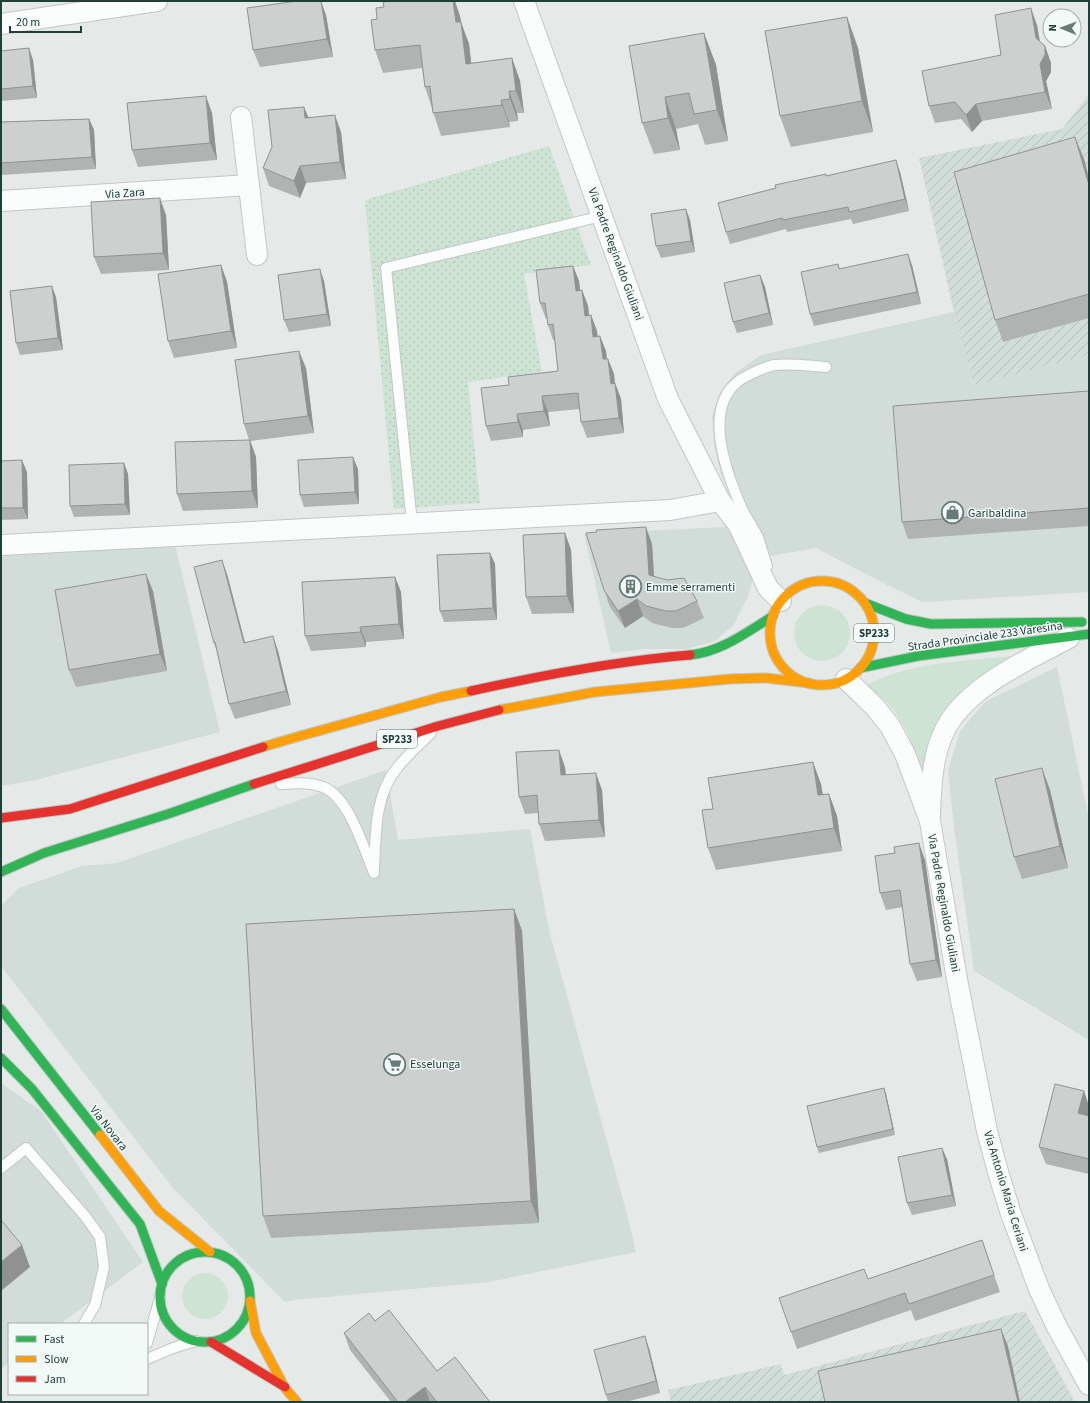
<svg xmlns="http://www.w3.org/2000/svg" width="1090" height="1403" font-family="'Source Sans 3',sans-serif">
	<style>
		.built { fill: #d2dcd8 }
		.industrial { fill: url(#industrial-furrows) }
		.grass { fill: #cde4d5 }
		.park { fill: url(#park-dots) }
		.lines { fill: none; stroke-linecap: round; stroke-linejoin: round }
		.lane-casing { stroke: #c2c7c5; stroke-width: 12 }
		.street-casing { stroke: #c2c7c5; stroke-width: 22 }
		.fast-casing { stroke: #bcc6c4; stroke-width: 11 }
		.slow-casing { stroke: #bcc6c4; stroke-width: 11 }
		.jam-casing { stroke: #bcc6c4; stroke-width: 11 }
		.lane { stroke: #fbfcfc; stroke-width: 10 }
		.street { stroke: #fbfcfc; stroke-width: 20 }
		.fast { stroke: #30b455; stroke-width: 9 }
		.slow { stroke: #ff9f0a; stroke-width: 9 }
		.jam { stroke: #e5322d; stroke-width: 9 }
		.wall { fill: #afb4b2 }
		.shaded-wall { fill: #8f9291 }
		.building { fill: #ccd1cf; stroke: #8f9291 }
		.labels { text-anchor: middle; stroke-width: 3; stroke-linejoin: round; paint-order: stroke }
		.shield { fill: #f3f9f6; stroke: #607772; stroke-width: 1 }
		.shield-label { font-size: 11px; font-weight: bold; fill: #213f39 }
		.street-label { font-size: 12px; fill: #213f39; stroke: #f3f9f6 }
		.poi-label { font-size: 12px; fill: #213f39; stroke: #f3f9f6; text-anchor: start }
	</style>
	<defs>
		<pattern id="industrial-furrows" width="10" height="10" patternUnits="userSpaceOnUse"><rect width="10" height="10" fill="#d2dcd8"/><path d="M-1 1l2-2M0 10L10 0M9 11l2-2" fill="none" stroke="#b4beba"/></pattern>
		<pattern id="park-dots" width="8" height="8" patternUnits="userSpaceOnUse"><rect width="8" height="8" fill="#cde4d5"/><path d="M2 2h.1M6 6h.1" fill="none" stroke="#b0c5b8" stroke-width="1.8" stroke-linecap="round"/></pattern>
	</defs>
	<rect width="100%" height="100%" fill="#e5eae8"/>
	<g class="built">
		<path d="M954,312L974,385L1089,355V592L923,602L889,586L816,548L759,558L748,596L734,625L715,641L687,649H644L611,653L584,534L744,526L720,472L714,445L712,416L720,392L734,374L761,355Z"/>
		<path d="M171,528L220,732L36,780L1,786V536Z"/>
		<path d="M1057,667L1089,819V1040L974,971L954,827L948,770L960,731L986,701Z"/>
		<path d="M386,770L398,840L530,829L549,930L628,1218L636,1252L489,1282L294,1300L285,1302L173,1188L1,966V906L19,888L82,866L117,863Z"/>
		<path d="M1,1083L41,1111L143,1262L60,1324H9V1362L1,1369Z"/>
	</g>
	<g class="industrial">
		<path d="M1089,94V355L974,385L954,312L919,158L1062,129Z"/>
		<path d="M1025,1311L1075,1402H671L668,1390L781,1364L784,1375Z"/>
	</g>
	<g class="grass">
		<circle cx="822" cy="633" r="28"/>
		<path d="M1012,656V660C1001,666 990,671 979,677C947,698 924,734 923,773H921C918,762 915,750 911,740C902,721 887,696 867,688V685C875,681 882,677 890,675C926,662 974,660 1012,656Z"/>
		<circle cx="205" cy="1296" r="23"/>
	</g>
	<path class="park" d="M549,146L591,265L524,274L542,372L468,382L480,503L394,509L365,200Z"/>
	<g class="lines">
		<defs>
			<g id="lane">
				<path d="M412,523L386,268L602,216"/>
				<path d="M767,566C764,558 762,549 759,540C755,530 748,521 743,511C726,473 697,398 749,375C757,371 765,367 774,365C791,363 809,366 826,367"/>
				<path d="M281,784C296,783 309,782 323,787C349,797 364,849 374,873"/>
				<path d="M374,869C376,835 374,796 397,768C407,755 419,745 431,733"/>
				<path d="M1,1168L26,1148L85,1216L100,1237L104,1267L95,1305L84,1324"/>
				<path d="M147,1343L160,1298"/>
				<path d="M147,1359L173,1348L196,1341"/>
			</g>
			<g id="street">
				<path d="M524,1L668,399L720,501L738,524L768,588L781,601"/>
				<path d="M1,24L157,1"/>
				<path d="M241,117L257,255"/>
				<path d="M1,201L249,185"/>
				<path d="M1,545L670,510L720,501"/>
				<path d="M846,679L874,706L890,726L905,754L930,821L958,985L987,1131L998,1172L1010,1211L1039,1289L1057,1327L1089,1385"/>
				<path d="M930,815C931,789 932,758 943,734C962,689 1027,660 1069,638"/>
			</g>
			<g id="fast">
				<path d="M865,603L906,619L931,624L1082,622"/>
				<path d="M690,655C721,652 747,632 773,616"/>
				<path d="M860,668L918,656L1089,634"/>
				<path d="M1,872L44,853L168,814L254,784"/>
				<path d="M1,1009L100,1135"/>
				<path d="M1,1058L32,1089L140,1224L162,1284"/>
				<circle cx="205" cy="1297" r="45"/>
			</g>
			<g id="slow">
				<circle cx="822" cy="633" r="52"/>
				<path d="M499,710L595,692L730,679L766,678L809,683"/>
				<path d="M263,747L293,738L441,697L471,691"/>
				<path d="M100,1135L159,1211L210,1252"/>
				<path d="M250,1301L256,1333L285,1388L297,1402"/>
			</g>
			<g id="jam">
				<path d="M471,691C543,675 616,661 690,655"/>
				<path d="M254,784L438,726L499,710"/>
				<path d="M1,818L70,809L263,747"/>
				<path d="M211,1342L285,1387"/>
			</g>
		</defs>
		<use href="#lane" class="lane-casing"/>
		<use href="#street" class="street-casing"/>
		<use href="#fast" class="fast-casing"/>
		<use href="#slow" class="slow-casing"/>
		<use href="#jam" class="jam-casing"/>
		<use href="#lane" class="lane"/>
		<use href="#street" class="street"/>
		<use href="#fast" class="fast"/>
		<use href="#slow" class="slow"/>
		<use href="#jam" class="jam"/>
	</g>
	<g class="wall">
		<path d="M326,15L333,57L260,67L253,50Z"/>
		<path d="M460,16L461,22L469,44L471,63L512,58L520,81L524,113H517L518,121L509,122L510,127L441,136L425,87L422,68L383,73L375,50Z"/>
		<path d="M847,17L858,48L873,132L791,147L780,116Z"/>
		<path d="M1037,25L1040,42L1045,46L1051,63V72L1046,81L1052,109L982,121L972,132L961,119L935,123L929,106L1001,55Z"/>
		<path d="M704,33L716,65L728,141L705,145L698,124L676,129L680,150L654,154L642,123Z"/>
		<path d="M1,51L33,60L37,98L1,101Z"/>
		<path d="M304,107L308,117L341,132L346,179L306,183L300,198L269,186L263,168Z"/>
		<path d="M212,113L217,160L138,167L132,150Z"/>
		<path d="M89,119L94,130L96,169L1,175V122Z"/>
		<path d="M1084,159L1089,179V318L1003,342L995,320Z"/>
		<path d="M900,172L909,211L853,224L851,219L787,232L786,229L730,244L726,232L776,188L827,176Z"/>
		<path d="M166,215L169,270L101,274L94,257Z"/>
		<path d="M690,220L695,252L661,258L656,246Z"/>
		<path d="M838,264L840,269L912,265L921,304L814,326L810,314Z"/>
		<path d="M221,265L227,282L237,348L174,358L168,341Z"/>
		<path d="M573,266L579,281L580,290H582L588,306L589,316L591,315L597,331V336L606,351L607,359H608L614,374L615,383L621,399L624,433L587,438L581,422L580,409L548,412L550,426L523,430V437L491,441L486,426L509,385L558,371L555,340H553L548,325L547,319H546L540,303Z"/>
		<path d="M760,275L765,287L773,325L737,333L733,322Z"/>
		<path d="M324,281L331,326L289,332L284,320Z"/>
		<path d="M56,297L63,350L20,355L16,343Z"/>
		<path d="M306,368L314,433L250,441L256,457L258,508L183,511L177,494L249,440L244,424Z"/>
		<path d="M1089,391V526L908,539L902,522Z"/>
		<path d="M1,461L27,472L28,519L1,520Z"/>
		<path d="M124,463L128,474L130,515L74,517L70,506Z"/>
		<path d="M358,469L359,504L304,507L300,495Z"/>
		<path d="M565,533L571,550L574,613L532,614L526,597Z"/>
		<path d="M652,544L654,576L697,601L704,618L683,628H672L652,623L643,616L625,628L610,607L604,590Z"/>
		<path d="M490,553L495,564L497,620L444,622L440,611Z"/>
		<path d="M227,574L245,643L273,636L278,651L291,705L235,719L229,704L217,652L214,643Z"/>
		<path d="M395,577L401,592L404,639L366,642V647L311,651L305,636Z"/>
		<path d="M153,591L167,671L76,687L69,670Z"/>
		<path d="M565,767L566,775L602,790L605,837L545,841L539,824L538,813L525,814L519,797Z"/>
		<path d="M821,784L823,795L829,794L837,816L842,851L716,870L708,848L713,809Z"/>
		<path d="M1050,790L1068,868L1022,879L1014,857Z"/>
		<path d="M925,860L942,977L917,981L910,964L903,907L886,910L880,893Z"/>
		<path d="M514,909L522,931L539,1223L271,1238L263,1216Z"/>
		<path d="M884,1088L886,1094L895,1135L819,1153L817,1147Z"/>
		<path d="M1088,1115L1089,1116V1174L1046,1164L1039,1147Z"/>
		<path d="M947,1159L956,1206L912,1215L907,1203Z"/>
		<path d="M982,1240L1000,1292L915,1321L911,1310L797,1349L791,1332L868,1279Z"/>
		<path d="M375,1321L437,1371L490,1402H391L350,1350L344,1333Z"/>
		<path d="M649,1348L660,1393L626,1402H608L606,1395Z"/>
	</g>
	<g class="shaded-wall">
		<path d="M321,1L326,15L333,57L327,39Z"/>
		<path d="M453,1H455L460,16L461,22L469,44L474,86L466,64L456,22Z"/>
		<path d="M1031,8L1037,25L1042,55L1036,38Z"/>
		<path d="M847,17L858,48L873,132L862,101Z"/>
		<path d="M704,33L716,65L728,141L717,110Z"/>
		<path d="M1045,46L1051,63V72L1046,81L1052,109L1045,92L1040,64Z"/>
		<path d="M29,48L33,60L37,98L33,86Z"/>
		<path d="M512,58L520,81L524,113L516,91Z"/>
		<path d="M509,91L517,113L518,121L510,99Z"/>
		<path d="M206,96L212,113L217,160L210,143Z"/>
		<path d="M665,97L676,129L680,150L668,118Z"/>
		<path d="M501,100L509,122L510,127L502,105Z"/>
		<path d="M976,104L982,121L972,132L966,115Z"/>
		<path d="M304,107L311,124L305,118Z"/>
		<path d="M335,115L341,132L346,179L340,162Z"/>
		<path d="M89,119L94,130L96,169L92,157Z"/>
		<path d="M1075,137L1084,159L1089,179V185Z"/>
		<path d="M896,160L900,172L909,211L905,199Z"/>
		<path d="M300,166L306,183L300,198L294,181Z"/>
		<path d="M160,198L166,215L169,270L163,253Z"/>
		<path d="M686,209L690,220L695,252L691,241Z"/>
		<path d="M908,254L912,265L921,304L917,292Z"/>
		<path d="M221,265L227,282L237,348L231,331Z"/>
		<path d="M573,266L579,281L582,306L576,291Z"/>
		<path d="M320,269L324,281L331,326L327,314Z"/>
		<path d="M760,275L765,287L773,325L769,313Z"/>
		<path d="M52,286L56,297L63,350L58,338Z"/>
		<path d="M582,290L588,306L591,331L585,316Z"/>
		<path d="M591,315L597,331L599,352L593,337Z"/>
		<path d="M600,336L606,351L608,375L603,359Z"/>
		<path d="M299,351L306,368L314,433L308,416Z"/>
		<path d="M608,359L614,374L616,399L611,384Z"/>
		<path d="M615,383L621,399L624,433L619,418Z"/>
		<path d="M542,396L548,412L550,426L544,411Z"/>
		<path d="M517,414L523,430V437L518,422Z"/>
		<path d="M250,440L256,457L258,508L252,491Z"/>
		<path d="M353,457L358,469L359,504L355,492Z"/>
		<path d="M22,460L27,472L28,519L23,508Z"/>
		<path d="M124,463L128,474L130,515L125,504Z"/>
		<path d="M646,527L652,544L655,592L649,575Z"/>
		<path d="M565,533L571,550L574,613L567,596Z"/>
		<path d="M490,553L495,564L497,620L493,608Z"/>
		<path d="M222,560L227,574L249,658L244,643Z"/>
		<path d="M146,574L153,591L167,671L160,654Z"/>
		<path d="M395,577L401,592L404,639L399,624Z"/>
		<path d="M637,599L643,616L625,628L618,611Z"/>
		<path d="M360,627L366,642V647L361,632Z"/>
		<path d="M273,636L278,651L291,705L286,691Z"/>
		<path d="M559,750L565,767L567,792L561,775Z"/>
		<path d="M813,762L821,784L826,817L818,795Z"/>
		<path d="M1042,768L1050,790L1068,868L1060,846Z"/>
		<path d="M596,773L602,790L605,837L599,820Z"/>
		<path d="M829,794L837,816L842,851L834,828Z"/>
		<path d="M919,843L925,860L942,977L936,960Z"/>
		<path d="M514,909L522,931L539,1223L531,1201Z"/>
		<path d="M884,1088L886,1094L895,1135L893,1129Z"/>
		<path d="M1084,1091L1089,1106V1112L1084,1130L1078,1113Z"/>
		<path d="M942,1148L947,1159L956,1206L952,1195Z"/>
		<path d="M22,1245L30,1267L1,1291V1262Z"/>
		<path d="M1001,1329L1008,1346L1020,1402H1018Z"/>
		<path d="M645,1336L649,1348L660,1393L656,1381Z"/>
		<path d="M425,1387L430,1402H405Z"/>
	</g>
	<g class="building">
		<path d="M297,1H321L327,39L253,50L247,8Z"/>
		<path d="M393,1H453L456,22H461L466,64L512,58L516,91H509L510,99L501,100L502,105L433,113L430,86L425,87L420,45L375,50L371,20L377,19L376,8L384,7L383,2Z"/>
		<path d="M1031,8L1036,38L1045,46V55L1040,64L1045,92L976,104L966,115L955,102L929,106L922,71L1001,55L995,15Z"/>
		<path d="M847,17L862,101L780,116L765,31Z"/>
		<path d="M704,33L717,110L694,114L689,93L665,97L668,118L642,123L629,46Z"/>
		<path d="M29,48L33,86L1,89V51Z"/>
		<path d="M206,96L210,143L132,150L127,103Z"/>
		<path d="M304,107L305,118L335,115L340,162L300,166L294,181L263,168L272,147L268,110Z"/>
		<path d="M89,119L92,157L1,163V122Z"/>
		<path d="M1075,137L1089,185V294L995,320L954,172Z"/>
		<path d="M896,160L905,199L849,212L848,207L783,220L782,218L726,232L718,203L776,188L775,185L826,174V176Z"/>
		<path d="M160,198L163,253L94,257L91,202Z"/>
		<path d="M686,209L691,241L656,246L651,214Z"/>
		<path d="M908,254L917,292L810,314L801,272L838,264L839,269Z"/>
		<path d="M221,265L231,331L168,341L158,274Z"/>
		<path d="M573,266L576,291L582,290L585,316L591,315L593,337L600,336L603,359H608L611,384L615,383L619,418L581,422L578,393L542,396L544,411L517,414L518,422L486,426L481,388L509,385L508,377L558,371L553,324L548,325L545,303H540L536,270Z"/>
		<path d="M320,269L327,314L284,320L278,275Z"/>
		<path d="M760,275L769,313L733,322L724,283Z"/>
		<path d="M52,286L58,338L16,343L10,291Z"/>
		<path d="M299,351L308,416L244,424L235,360Z"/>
		<path d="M1089,391V508L902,522L893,406Z"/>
		<path d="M250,440L252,491L177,494L175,442Z"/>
		<path d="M353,457L355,492L300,495L298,460Z"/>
		<path d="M22,460L23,508H1V461Z"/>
		<path d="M124,463L125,504L70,506L69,465Z"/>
		<path d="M646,527L649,575L667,580L684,578L697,601L676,611H666L646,606L637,599L618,611L604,590L586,533L597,532L596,530Z"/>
		<path d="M565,533L567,596L526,597L523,535Z"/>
		<path d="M490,553L493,608L440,611L437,555Z"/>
		<path d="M222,560L244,643L273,636L286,691L229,704L215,642L214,643L194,567Z"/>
		<path d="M146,574L160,654L69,670L55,590Z"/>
		<path d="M395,577L399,624L360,627L361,632L305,636L302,582Z"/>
		<path d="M559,750L561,775L596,773L599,820L539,824L537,795L519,797L516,752Z"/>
		<path d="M813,762L818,795L829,794L834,828L708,848L702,810L713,809L708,778Z"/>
		<path d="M1042,768L1060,846L1014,857L995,779Z"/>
		<path d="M919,843L936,960L910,964L900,890L880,893L875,856L895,853L894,847Z"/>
		<path d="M514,909L531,1201L263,1216L246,924Z"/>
		<path d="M1055,1084L1084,1091L1078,1113L1089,1116V1159L1039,1147Z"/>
		<path d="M884,1088L893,1129L817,1147L807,1106Z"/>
		<path d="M942,1148L952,1195L907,1203L898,1157Z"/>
		<path d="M1,1220L22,1245L1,1262Z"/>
		<path d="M982,1240L994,1275L909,1304L905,1293L791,1332L779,1298L864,1269L868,1279Z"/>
		<path d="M389,1310L437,1371L455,1357L490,1402H437L425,1387L405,1402H398L344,1333L369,1313L375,1321Z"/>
		<path d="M1001,1329L1018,1402H825L818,1371Z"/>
		<path d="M645,1336L656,1381L606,1395L594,1350Z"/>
	</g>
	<defs>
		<symbol id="shop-ring" viewBox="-11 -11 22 22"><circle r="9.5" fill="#f3f9f6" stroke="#667b76" stroke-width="1.5"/><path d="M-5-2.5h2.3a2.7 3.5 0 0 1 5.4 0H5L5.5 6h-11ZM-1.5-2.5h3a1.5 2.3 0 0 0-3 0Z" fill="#667b76"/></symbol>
		<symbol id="building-ring" viewBox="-11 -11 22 22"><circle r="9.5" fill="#f3f9f6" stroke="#667b76" stroke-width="1.5"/><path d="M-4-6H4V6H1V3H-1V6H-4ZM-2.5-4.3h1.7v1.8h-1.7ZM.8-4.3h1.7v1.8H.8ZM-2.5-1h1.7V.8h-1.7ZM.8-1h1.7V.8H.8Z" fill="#667b76"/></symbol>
		<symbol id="supermarket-ring" viewBox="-11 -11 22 22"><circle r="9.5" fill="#f3f9f6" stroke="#667b76" stroke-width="1.5"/><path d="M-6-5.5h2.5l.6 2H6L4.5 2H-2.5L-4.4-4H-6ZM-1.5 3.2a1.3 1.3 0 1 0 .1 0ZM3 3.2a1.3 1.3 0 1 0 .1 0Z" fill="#667b76"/></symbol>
	</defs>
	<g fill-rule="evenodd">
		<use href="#shop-ring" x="940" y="500" width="25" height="25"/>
		<use href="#building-ring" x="618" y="574" width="25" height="25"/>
		<use href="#supermarket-ring" x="382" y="1052" width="25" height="25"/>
	</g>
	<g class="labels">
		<g class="shield">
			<rect x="854" y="624" width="40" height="18" rx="3"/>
			<rect x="377" y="730" width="40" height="18" rx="3"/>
		</g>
		<g class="shield-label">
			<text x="874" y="637">SP233</text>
			<text x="397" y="743">SP233</text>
		</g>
		<g class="street-label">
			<text transform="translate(125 193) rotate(-4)" y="4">Via Zara</text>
			<text transform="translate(616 254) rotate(70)" y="4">Via Padre Reginaldo Giuliani</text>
			<text transform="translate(985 636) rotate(-8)" y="4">Strada Provinciale 233 Varesina</text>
			<text transform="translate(944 903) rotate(80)" y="4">Via Padre Reginaldo Giuliani</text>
			<text transform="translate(109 1128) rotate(52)" y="4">Via Novara</text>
			<text transform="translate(1006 1191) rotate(73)" y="4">Via Antonio Maria Ceriani</text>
		</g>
		<g class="poi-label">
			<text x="968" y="517">Garibaldina</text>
			<text x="646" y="591">Emme serramenti</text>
			<text x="410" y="1068">Esselunga</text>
		</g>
	</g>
	<rect width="1090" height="1403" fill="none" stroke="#213f39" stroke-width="4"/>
	<rect x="8" y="1323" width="140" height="72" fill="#f3f9f6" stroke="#9fafaa"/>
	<rect x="16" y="1336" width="20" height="6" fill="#30b455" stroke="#9fafaa"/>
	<text x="44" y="1343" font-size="12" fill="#213f39">Fast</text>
	<rect x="16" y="1356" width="20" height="6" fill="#ff9f0a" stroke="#9fafaa"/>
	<text x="44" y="1363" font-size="12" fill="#213f39">Slow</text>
	<rect x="16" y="1376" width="20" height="6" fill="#e5322d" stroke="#9fafaa"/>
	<text x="44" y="1383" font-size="12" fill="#213f39">Jam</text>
	<g transform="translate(1062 28) rotate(271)"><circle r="19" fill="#f3f9f6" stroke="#9fafaa"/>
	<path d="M0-3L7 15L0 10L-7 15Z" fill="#667b76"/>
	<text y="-6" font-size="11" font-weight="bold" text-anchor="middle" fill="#213f39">N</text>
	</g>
	<path d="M10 26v6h71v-6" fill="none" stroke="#213f39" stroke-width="2"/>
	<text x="16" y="26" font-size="12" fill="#213f39" stroke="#f3f9f6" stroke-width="3" paint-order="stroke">20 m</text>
</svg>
